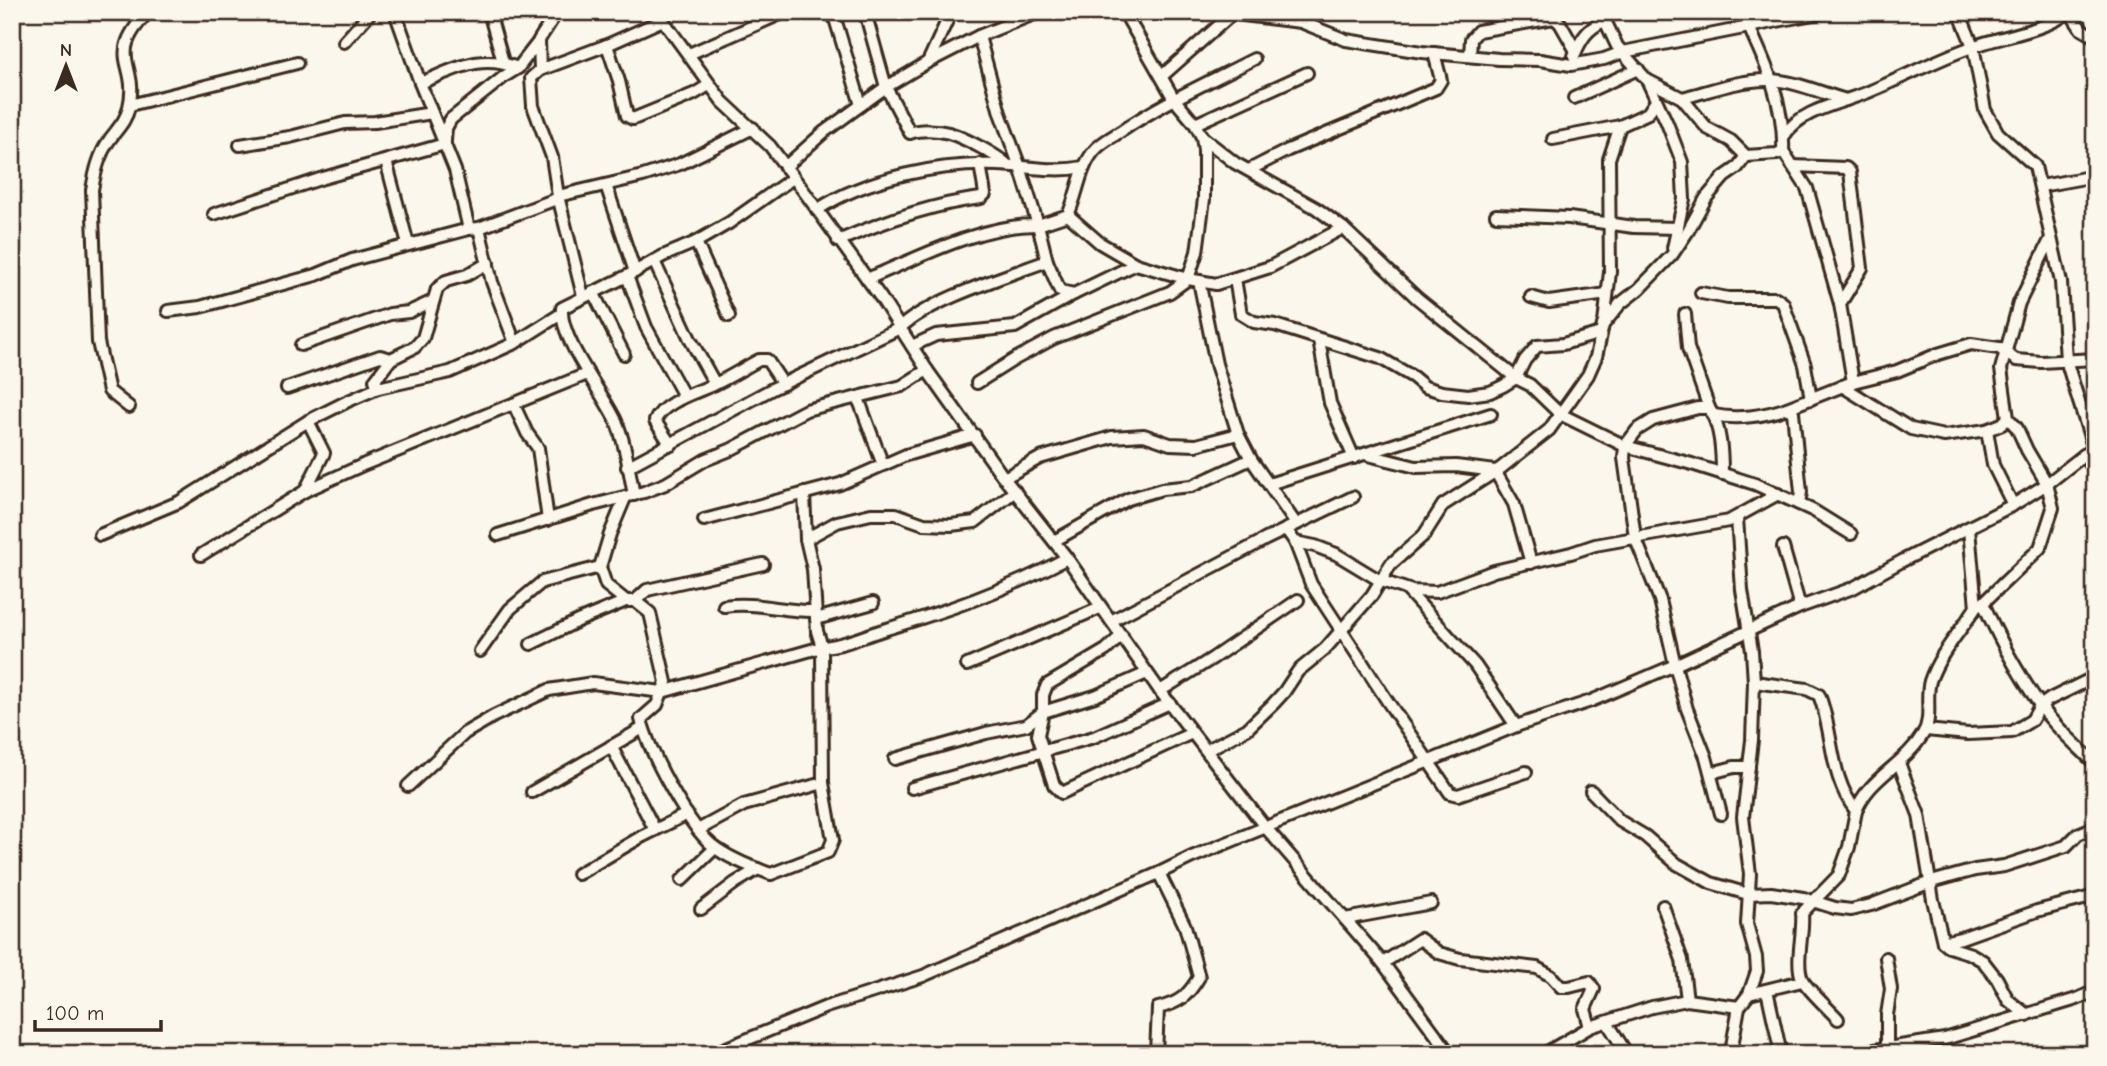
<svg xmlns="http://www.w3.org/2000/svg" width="2107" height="1066" font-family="'Comic Neue',sans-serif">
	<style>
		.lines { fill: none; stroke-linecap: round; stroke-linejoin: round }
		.minor-casing { stroke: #3b2a1e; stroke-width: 16 }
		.minor { stroke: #fbf7ec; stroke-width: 10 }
	</style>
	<rect width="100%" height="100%" fill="#fbf7ec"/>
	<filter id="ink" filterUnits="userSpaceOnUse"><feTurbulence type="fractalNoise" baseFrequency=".0143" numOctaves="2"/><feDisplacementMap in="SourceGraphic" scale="14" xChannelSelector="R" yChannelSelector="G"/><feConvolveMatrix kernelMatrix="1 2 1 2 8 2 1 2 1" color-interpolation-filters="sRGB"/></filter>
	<g filter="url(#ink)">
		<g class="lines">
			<defs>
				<g id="minor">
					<path d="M395,12L422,88L455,170L469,229L479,228L559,198"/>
					<path d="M489,12L503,62"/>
					<path d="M557,12L539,40L540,70L531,78L533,106L552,157L558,196L583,296"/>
					<path d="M657,12L722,101L770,146L803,190L881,298L927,370L1004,478L1067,558L1160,691L1266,828L1383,963L1450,1054"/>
					<path d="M833,12L861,105"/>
					<path d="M865,12L886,87L910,133C921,129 937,130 949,133C962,137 998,155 1007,165"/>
					<path d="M1217,12L1301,22L1346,40L1422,52L1499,59L1540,60L1571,65L1604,59L1623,52L1749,27L1744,12"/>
					<path d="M1601,12L1617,46L1647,80L1667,123L1682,162L1684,199L1673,248"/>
					<path d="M1959,12L1973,46L1985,110L1998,133L2035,166L2061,282L2066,360L2094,450"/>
					<path d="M2070,12L2081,29L2095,37"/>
					<path d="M663,20L607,45L619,81L627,116L633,119L694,94L709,85"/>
					<path d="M1301,22L1318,12"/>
					<path d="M1772,22L1824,12"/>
					<path d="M344,42L371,12"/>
					<path d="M689,54L785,12"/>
					<path d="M1470,56L1471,39L1478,31L1554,18L1560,23L1576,51"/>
					<path d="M1574,56C1581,39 1587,29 1604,21"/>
					<path d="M928,62L979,36L1039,12"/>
					<path d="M540,70L607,45"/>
					<path d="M1162,76L1232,14"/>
					<path d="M1647,80L1682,98L1707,128L1731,141L1746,156"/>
					<path d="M420,83C456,69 479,53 518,68"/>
					<path d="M1574,98L1638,69"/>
					<path d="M1682,98C1710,91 1738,80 1767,80C1793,80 1821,93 1846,100"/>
					<path d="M130,105L297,63"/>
					<path d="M1195,124L1307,73"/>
					<path d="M1784,136C1801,108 1845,103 1873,90C1906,76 1938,59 1972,47C1998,37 2048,30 2068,12"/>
					<path d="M1202,137L1235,163L1316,208L1343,228L1417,298L1516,378L1530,385L1560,414L1625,446L1692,464L1755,484L1814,511L1851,534"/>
					<path d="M1553,139L1620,126"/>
					<path d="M445,141L446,128L451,119L505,76L518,68L539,41"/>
					<path d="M240,145L290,137L345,123L375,122L432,113"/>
					<path d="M1783,151L1807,188L1840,304L1853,382"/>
					<path d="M1746,156L1777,154L1783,151C1785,107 1767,66 1749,27L1772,22L1769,12"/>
					<path d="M386,161L408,244"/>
					<path d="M1793,166L1846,168L1850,172L1862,268L1840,304"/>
					<path d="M785,167L824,132L886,87L928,62L951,12"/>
					<path d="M1249,170L1288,150L1436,88L1441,80L1434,53"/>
					<path d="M606,185L635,272"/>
					<path d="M2041,186L2095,176"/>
					<path d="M558,196L643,176L680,164L753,128"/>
					<path d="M817,210C865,178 940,163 998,165C1027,166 1054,173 1083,167"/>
					<path d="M214,214L323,178L445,144"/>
					<path d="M1068,215L1100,243L1136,264L1188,279L1216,284L1270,267L1343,228"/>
					<path d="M1496,215L1569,218L1634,227L1678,228"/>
					<path d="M479,228L492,282L515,343L561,314"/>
					<path d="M838,241C884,221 932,204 981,198L985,194L980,164"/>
					<path d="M696,242L729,316"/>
					<path d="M654,261L690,339L715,384"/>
					<path d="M1047,261L1060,291L1074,294L1136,264"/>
					<path d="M627,276L646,327L684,396"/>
					<path d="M867,279C918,258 982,224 1038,225L1020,167L1000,113L979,36"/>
					<path d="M1235,279L1241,314L1254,322L1275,325L1380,358L1413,377L1425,387L1442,392L1468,395L1490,392L1503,386L1516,378L1525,360L1537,346L1563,344L1601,333"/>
					<path d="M1199,281L1216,364L1238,434L1251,459L1296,524"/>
					<path d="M593,292L624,354"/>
					<path d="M1701,293L1728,298H1776L1783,303L1805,365L1811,399"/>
					<path d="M1531,297L1549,302L1607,294"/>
					<path d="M168,311L200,307L316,275L352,260L469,229"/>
					<path d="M1685,314L1688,348L1709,408"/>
					<path d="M1604,323L1610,272L1609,159L1620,126L1648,113L1656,101"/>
					<path d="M1319,340L1330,403L1354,458"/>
					<path d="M301,345L390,314L409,312L433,301"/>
					<path d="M912,346L936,335L1015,327L1074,294"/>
					<path d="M977,383L1015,359L1054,338L1170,292L1188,279L1197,252L1204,199V150L1202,137L1195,124L1174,99L1124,12"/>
					<path d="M1842,386L1911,429L1944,436L1987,430L2002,424L2008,418"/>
					<path d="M287,388L380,356L391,359"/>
					<path d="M378,388L375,380L391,359L415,347L423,338L437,289L446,281L467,275L488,263"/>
					<path d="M858,398L883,465"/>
					<path d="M514,405L527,433L538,448L548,520"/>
					<path d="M129,407L109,391L98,342L92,190C95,172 99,154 110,139C118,128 126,121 129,107C140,62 104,59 148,12"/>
					<path d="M1787,408L1853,382L1897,371L1938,354L1971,344L1999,348L2016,360L2041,362L2095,359"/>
					<path d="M1714,415C1736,420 1765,416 1787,408L1793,412L1801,492L1799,504"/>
					<path d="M1987,430L1993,465L2013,505"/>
					<path d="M671,445L655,421C662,402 698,392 715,384C730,377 744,368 759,360H767L783,384"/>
					<path d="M1368,455L1416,467L1456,466L1495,471L1514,504L1531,563"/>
					<path d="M2084,455L2095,470"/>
					<path d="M627,467L772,389L900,328C929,300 1007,276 1047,261L1038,225L1068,215C1078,194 1079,169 1094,151C1100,143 1112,137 1120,132C1162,103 1209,82 1254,59"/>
					<path d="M1004,478L1040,458L1112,437L1144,435L1170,444L1196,445L1238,434"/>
					<path d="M1269,484L1491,414"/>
					<path d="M305,491L365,464L587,374"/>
					<path d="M634,495C629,471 626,444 616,421C603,393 559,338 562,308L627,276L663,256L696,242L729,223L793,178"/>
					<path d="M625,498L610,534L600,567L606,585L626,601H635L650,613L666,682L657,705L641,719C648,750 690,831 717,849C733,860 752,867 771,874L828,852L833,840L823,783"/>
					<path d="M704,520L840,484L906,455L975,435"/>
					<path d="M1286,529L1295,542L1315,546L1336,554L1379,580L1412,591L1437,592L1494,571L1571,553L1595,545L1729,521L1778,494"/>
					<path d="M100,535L179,502L308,421L346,402L378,388L450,372L515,343"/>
					<path d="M498,535L593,505L644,492L665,484L705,460L730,450L806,410L902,386L927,370"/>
					<path d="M806,539L837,522L871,514H896L924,524L951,525L975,522L1015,491"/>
					<path d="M1054,541L1128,499L1162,489L1192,486L1251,459"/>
					<path d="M1295,542L1311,584L1388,702L1450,793L1458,795L1526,772"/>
					<path d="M1783,547L1800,607"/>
					<path d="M201,555L305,491L324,453L308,421"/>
					<path d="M1407,590L1475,665L1516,726"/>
					<path d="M635,601L647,590L763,564"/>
					<path d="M1983,603L2040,548L2053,508L2047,484L2027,450L2017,428L2008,418L2001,369L2019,303L2051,238"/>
					<path d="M724,606C755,601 784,612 815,611"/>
					<path d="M1978,606L1983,603C2001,643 2022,682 2049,717C2063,734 2080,748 2095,764"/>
					<path d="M816,619L873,603"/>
					<path d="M1111,621L1266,539L1353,497"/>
					<path d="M531,644L580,620L626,601"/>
					<path d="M480,651L510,609L542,582L600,567"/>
					<path d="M967,665L1100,608"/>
					<path d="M1147,673L1095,696L1043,712L1038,735L1054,785L1062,793L1192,733"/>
					<path d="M1754,682L1807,689L1819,695C1834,733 1829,777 1856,811L1849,847L1839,875L1802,913C1804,933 1795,961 1802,979C1805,987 1830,1010 1838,1019"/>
					<path d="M1160,691L1213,658L1298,600"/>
					<path d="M1926,730L1968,734L2012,732L2032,720L2040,706L2050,699L2095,677"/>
					<path d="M611,746L655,830"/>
					<path d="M1207,750L1247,729L1273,704L1284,692L1298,671L1325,649L1372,595L1391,564L1424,535L1443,505L1501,468L1549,430L1588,375L1596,357L1603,325L1620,304L1639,289L1672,255L1688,231L1706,198L1724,177L1737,168L1746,156"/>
					<path d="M895,759L986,733L1026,725L1043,712V695L1047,685L1106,650L1122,635"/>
					<path d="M1899,763L1919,815L1933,900L1943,942L1949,947L1971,954L1983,961L1997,979L2008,1000L2027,1015"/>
					<path d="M1711,773L1734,767H1749"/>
					<path d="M408,786L465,733L494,716L549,690L593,683L662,692L822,647C842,646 861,637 880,631C943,612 1008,590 1067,558"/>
					<path d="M912,788L1094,737L1170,703"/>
					<path d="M1591,791L1620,821L1645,836L1677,864L1711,883L1748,894L1771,893L1803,898L1835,908L1851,910L1871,905L1931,882L1975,870L2004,866L2066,846L2078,834L2095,827"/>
					<path d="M532,792L643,728"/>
					<path d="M1856,811C1869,777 1905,765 1923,734C1933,718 1925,699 1930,681C1939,654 1961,631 1976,607L1969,529"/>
					<path d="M1721,814L1706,757L1687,709L1675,665L1660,600L1635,537L1624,458L1625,446L1637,430L1653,420L1698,408H1709C1721,426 1722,453 1722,474"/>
					<path d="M698,830L744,805L823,783L822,647L817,631L813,569L806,539L804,493"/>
					<path d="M578,874L641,837L687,814"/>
					<path d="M682,880L715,848"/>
					<path d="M701,909L735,883L758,869"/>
					<path d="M1345,919L1431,903"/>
					<path d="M1943,942L1961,938L2037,911L2095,896"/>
					<path d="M1886,958L1891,989L1887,1015V1047"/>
					<path d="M1383,963L1420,939L1439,953L1460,959L1537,968L1551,976L1561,987H1569L1589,982L1594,989L1585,1009L1590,1027"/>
					<path d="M1767,990L1781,1054"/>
					<path d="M1749,994L1802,981"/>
					<path d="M1687,1000L1739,1007"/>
					<path d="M1607,1022L1627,1054"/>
					<path d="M712,1054L826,1007L923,976L1159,873L1192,857L1516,726L1591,701L1675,665L1800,607L1853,588L1902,561L2013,505L2047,484L2084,455L2095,449"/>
					<path d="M1156,1054L1158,1008C1179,1003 1188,996 1199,977L1185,926L1159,873"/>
					<path d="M1544,1054L1590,1027L1652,1007L1687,1000L1682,960L1663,906"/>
					<path d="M1734,1054L1732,1046L1739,1007L1749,994L1757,971L1756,957L1747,924L1750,874L1743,817L1752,740L1754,682L1752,651L1742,590L1737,518"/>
					<path d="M1849,1054L1945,1039L2077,999L2095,991"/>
				</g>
			</defs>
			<use href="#minor" class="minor-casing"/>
			<use href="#minor" class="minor"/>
		</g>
	</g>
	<rect width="2107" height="1066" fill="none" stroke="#fbf7ec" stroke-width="42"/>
	<rect x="21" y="21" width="2065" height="1024" fill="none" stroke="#3b2a1e" stroke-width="2.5" filter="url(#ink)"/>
	<g transform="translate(66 66)" stroke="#fbf7ec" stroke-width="5" paint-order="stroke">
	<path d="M0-5L12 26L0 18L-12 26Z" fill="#3b2a1e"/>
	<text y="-10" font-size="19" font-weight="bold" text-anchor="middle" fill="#3b2a1e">N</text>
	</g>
	<path d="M35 1020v10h126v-10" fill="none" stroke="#3b2a1e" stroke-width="3.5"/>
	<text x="46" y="1020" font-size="21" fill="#3b2a1e" stroke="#fbf7ec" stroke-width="5" paint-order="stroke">100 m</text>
</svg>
